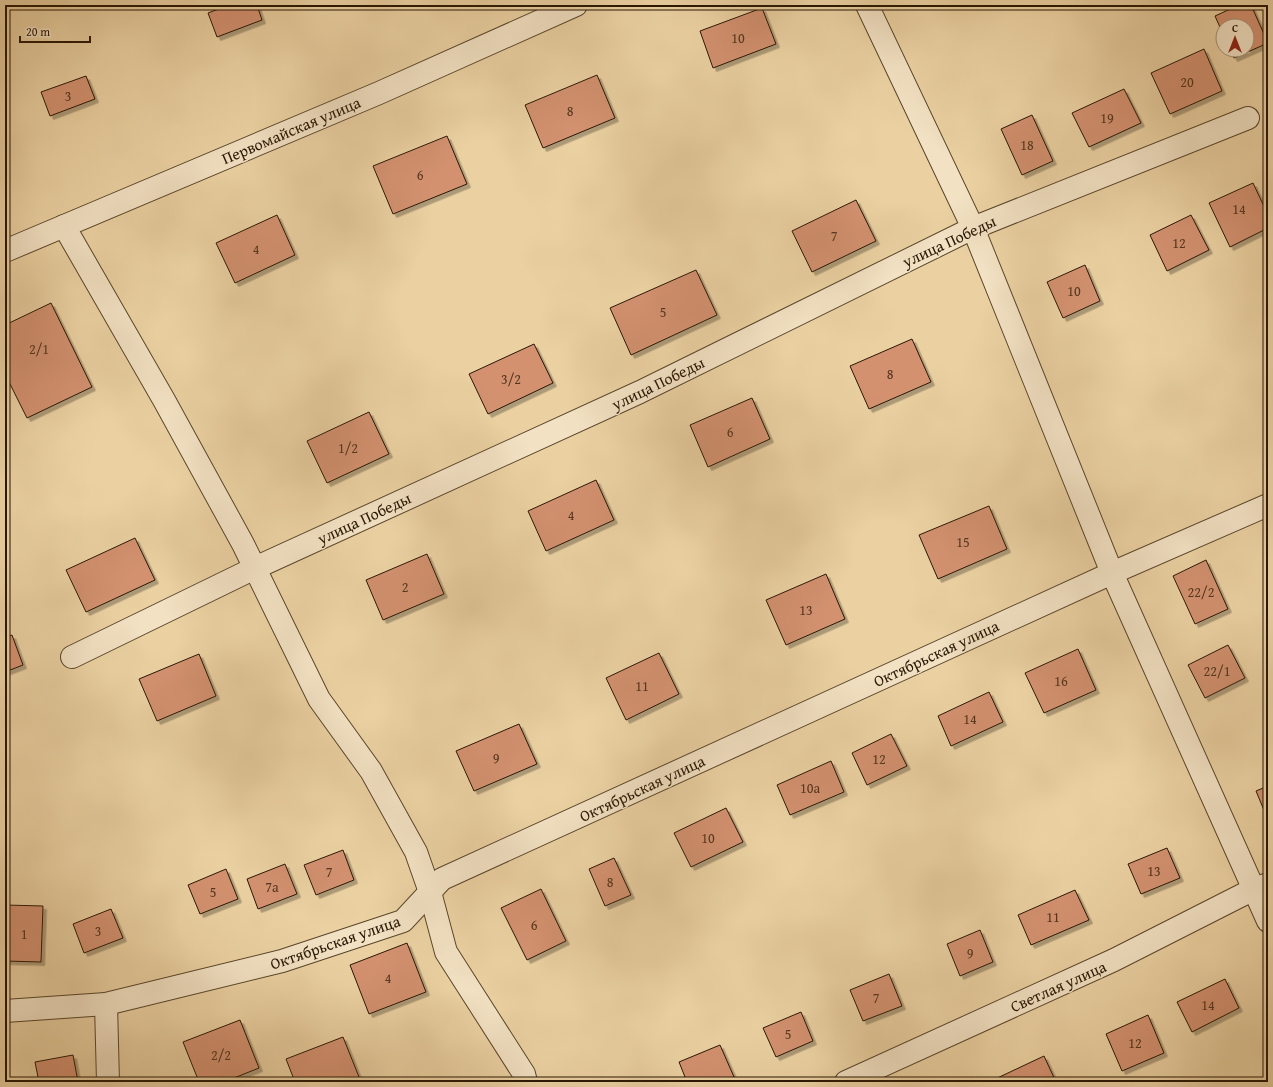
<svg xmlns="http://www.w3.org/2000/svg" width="1273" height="1087" font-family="'Gentium Book Plus',serif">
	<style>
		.building { fill: #d39170; stroke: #291703; filter: url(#shadow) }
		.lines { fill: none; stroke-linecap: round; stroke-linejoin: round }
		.minor-casing { stroke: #5a462b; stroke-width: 24 }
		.minor { stroke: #f2e1c3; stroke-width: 22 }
		.labels { text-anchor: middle; stroke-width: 3; stroke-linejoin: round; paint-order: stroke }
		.number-label { font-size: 14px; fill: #54361e }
		.street-label { font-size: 16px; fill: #291703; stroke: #f2e1c3 }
	</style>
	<defs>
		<filter id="shadow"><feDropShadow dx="3.5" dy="3.5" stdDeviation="0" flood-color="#0004"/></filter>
	</defs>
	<rect width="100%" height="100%" fill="#ebd1a2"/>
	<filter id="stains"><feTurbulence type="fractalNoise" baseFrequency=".005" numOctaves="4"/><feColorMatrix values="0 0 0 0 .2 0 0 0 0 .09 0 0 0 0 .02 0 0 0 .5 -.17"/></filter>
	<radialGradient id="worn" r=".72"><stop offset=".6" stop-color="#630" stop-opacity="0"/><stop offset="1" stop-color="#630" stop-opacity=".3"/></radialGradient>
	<g class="building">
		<path d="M229,5H257L262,20L217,37L208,13Z"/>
		<path d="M1239,5H1251L1268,43L1234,58L1230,50H1247V26H1223V34L1215,16Z"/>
		<path d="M762,8L776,44L713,68L700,31Z"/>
		<path d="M1204,49L1222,91L1170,114L1151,73Z"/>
		<path d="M597,75L615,118L543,148L525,105Z"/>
		<path d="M86,76L95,99L50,116L41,92Z"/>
		<path d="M1124,89L1141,123L1089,147L1072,113Z"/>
		<path d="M1032,115L1053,161L1022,175L1001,129Z"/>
		<path d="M447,136L467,184L393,214L373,166Z"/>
		<path d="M1253,183L1268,215V228L1230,247L1209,203Z"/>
		<path d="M856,200L876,241L812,272L792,231Z"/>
		<path d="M277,215L295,255L235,283L216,243Z"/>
		<path d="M1191,215L1209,250L1167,271L1150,235Z"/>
		<path d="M1085,265L1100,301L1063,318L1047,282Z"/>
		<path d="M696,270L717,315L631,355L610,308Z"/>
		<path d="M51,303L92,387L27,418L5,374V325Z"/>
		<path d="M912,339L931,382L869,409L850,366Z"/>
		<path d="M534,344L553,383L488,414L469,374Z"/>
		<path d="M752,398L770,439L708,467L690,425Z"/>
		<path d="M369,412L389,454L327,483L307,441Z"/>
		<path d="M596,480L614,520L546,551L528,511Z"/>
		<path d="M989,506L1007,549L938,579L919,535Z"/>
		<path d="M135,538L155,580L86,612L66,570Z"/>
		<path d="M427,554L444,594L383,620L366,580Z"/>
		<path d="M1206,560L1228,609L1195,624L1173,576Z"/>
		<path d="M826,574L845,619L786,645L766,600Z"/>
		<path d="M12,635L23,665L5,672V637Z"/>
		<path d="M1228,645L1245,678L1205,698L1188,665Z"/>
		<path d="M1078,649L1096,690L1044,713L1025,673Z"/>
		<path d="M659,653L679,694L626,720L606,678Z"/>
		<path d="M199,654L216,696L157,721L139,679Z"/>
		<path d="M989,692L1003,722L951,746L938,716Z"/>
		<path d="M519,724L537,764L474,791L456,751Z"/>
		<path d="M891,734L907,766L867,785L852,753Z"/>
		<path d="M831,761L844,792L790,815L777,785Z"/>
		<path d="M1268,786V820L1256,791Z"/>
		<path d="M726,808L743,842L691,867L674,833Z"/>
		<path d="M1167,848L1180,878L1141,894L1128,864Z"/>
		<path d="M343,850L354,880L316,895L304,865Z"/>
		<path d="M614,858L631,895L605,906L589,869Z"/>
		<path d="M285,864L297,894L258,909L247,879Z"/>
		<path d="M226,869L238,899L200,914L188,885Z"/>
		<path d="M541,889L566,941L527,960L501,908Z"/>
		<path d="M1075,890L1089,920L1031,945L1018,915Z"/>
		<path d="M5,905L43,906L41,962L5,961Z"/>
		<path d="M111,909L123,938L84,953L73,924Z"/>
		<path d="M980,930L993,962L960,976L947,944Z"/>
		<path d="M407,943L426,992L369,1014L350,965Z"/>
		<path d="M889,974L902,1006L863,1021L850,990Z"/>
		<path d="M1225,979L1239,1008L1192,1032L1177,1002Z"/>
		<path d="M801,1012L813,1041L776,1057L763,1028Z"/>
		<path d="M1148,1015L1164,1053L1122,1071L1106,1034Z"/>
		<path d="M240,1020L259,1068L224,1082H199L183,1042Z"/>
		<path d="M343,1037L361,1082H295L286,1059Z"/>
		<path d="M720,1045L734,1077L721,1082H687L679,1062Z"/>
		<path d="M73,1055L78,1082H39L35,1062Z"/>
		<path d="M1044,1056L1056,1082H992L991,1081Z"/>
	</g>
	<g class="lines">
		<defs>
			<g id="minor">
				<path d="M867,5L973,228L1112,573L1268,921"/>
				<path d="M64,226L164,400L243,544L319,699L371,771L416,852L430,892L446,952L524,1074L526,1082"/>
				<path d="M5,251L379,93L576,5"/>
				<path d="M72,657L255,568L640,392L973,228L1248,118"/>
				<path d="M106,1004L108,1082"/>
				<path d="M5,1011L106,1004L282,961L403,921L442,879L1112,573L1268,505"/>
				<path d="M846,1082L1114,960L1254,889L1268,884"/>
			</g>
		</defs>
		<use href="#minor" class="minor-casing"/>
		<use href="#minor" class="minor"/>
	</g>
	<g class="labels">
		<g class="number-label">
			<text x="738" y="43">10</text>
			<text x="1187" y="87">20</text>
			<text x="68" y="101">3</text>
			<text x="570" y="116">8</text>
			<text x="1107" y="123">19</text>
			<text x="1027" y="150">18</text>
			<text x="420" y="180">6</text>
			<text x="1239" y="214">14</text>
			<text x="834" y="241">7</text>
			<text x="1179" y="248">12</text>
			<text x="256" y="254">4</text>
			<text x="1074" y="296">10</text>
			<text x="663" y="317">5</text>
			<text x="39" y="354">2/1</text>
			<text x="890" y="379">8</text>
			<text x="511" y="384">3/2</text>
			<text x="730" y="437">6</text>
			<text x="348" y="453">1/2</text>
			<text x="571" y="520">4</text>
			<text x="963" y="547">15</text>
			<text x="405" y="592">2</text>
			<text x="1201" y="597">22/2</text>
			<text x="806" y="615">13</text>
			<text x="1217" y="676">22/1</text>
			<text x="1061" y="686">16</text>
			<text x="642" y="691">11</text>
			<text x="970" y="724">14</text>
			<text x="496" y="763">9</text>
			<text x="879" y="764">12</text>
			<text x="810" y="793">10а</text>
			<text x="708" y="843">10</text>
			<text x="1154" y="876">13</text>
			<text x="329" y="877">7</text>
			<text x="610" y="887">8</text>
			<text x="272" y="892">7а</text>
			<text x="213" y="897">5</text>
			<text x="1053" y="922">11</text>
			<text x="534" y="930">6</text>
			<text x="98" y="936">3</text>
			<text x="24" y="939">1</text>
			<text x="970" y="958">9</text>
			<text x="388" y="983">4</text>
			<text x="876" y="1003">7</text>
			<text x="1208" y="1010">14</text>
			<text x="788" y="1039">5</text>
			<text x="1135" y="1048">12</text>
			<text x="221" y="1060">2/2</text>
		</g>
		<g class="street-label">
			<text transform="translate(291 130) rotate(-23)" y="6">Первомайская улица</text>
			<text transform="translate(949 241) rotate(-25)" y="6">улица Победы</text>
			<text transform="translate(658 383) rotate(-26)" y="6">улица Победы</text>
			<text transform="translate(364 518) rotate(-25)" y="6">улица Победы</text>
			<text transform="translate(936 653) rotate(-25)" y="6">Октябрьская улица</text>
			<text transform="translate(642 788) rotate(-25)" y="6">Октябрьская улица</text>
			<text transform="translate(335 942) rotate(-19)" y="6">Октябрьская улица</text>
			<text transform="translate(1058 986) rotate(-24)" y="6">Светлая улица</text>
		</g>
	</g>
	<rect width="1273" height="1087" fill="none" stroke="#ebd1a2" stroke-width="20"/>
	<rect x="6" y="6" width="1261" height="1075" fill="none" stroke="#291703" stroke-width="2"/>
	<rect x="10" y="10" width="1253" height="1067" fill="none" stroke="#291703"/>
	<g transform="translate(1235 38)"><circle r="19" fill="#f2e1c3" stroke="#a29076"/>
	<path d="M0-3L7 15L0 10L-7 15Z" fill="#8f2418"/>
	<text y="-6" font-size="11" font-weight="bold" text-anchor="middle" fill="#291703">С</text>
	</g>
	<path d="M20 36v6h70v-6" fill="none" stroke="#291703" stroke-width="2"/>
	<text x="26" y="36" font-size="12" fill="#291703" stroke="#f2e1c3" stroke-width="3" paint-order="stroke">20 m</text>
	<rect width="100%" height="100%" filter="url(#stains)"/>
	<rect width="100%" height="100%" fill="url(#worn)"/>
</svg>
